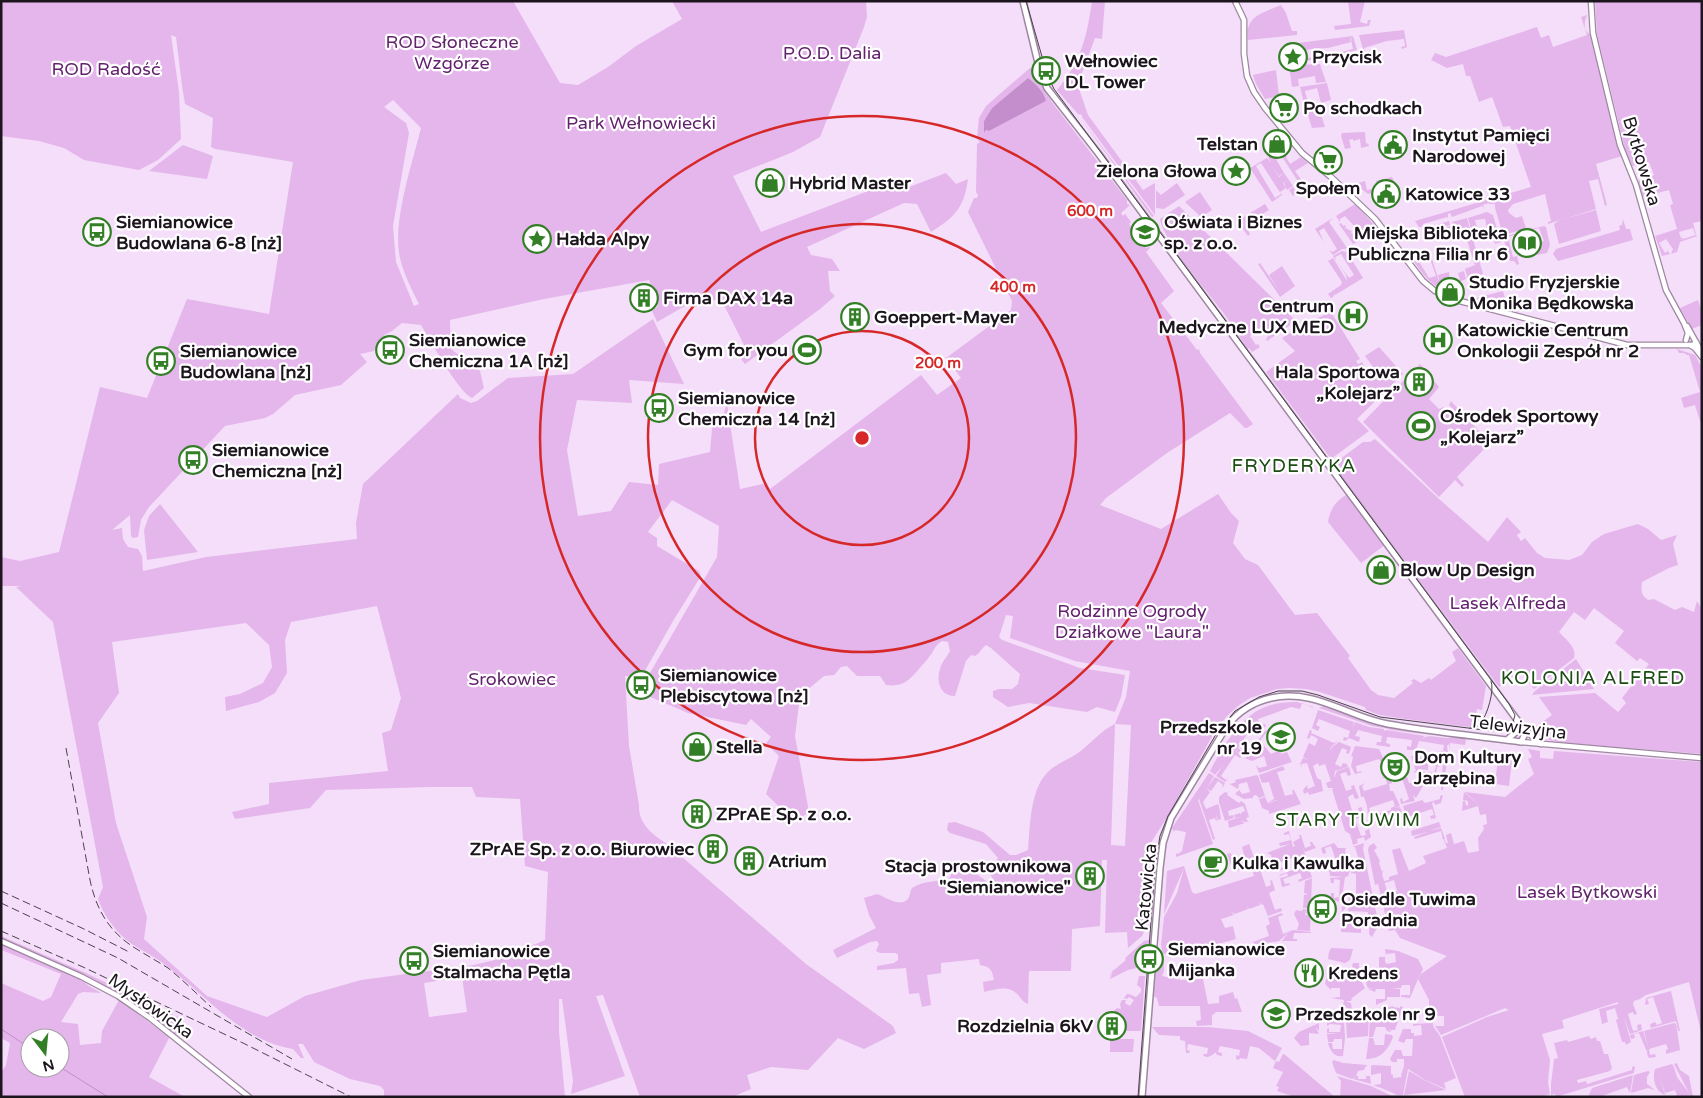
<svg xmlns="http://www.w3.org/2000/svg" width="1703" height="1098" font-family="'Varela Round',sans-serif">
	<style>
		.green { fill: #e4b6eb; fill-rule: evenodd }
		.water { fill: #c38ecb }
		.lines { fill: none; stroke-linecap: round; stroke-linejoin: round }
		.stream { stroke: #c38ecb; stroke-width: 1 }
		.tertiary-casing { stroke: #9e88a1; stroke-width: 7 }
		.secondary-casing { stroke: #9e88a1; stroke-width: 8 }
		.tertiary { stroke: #fff; stroke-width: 4.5 }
		.secondary { stroke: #fff; stroke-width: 5 }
		.tram { stroke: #4d424f; stroke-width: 1 }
		.rail { stroke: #4d424f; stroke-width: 1; stroke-dasharray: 8 4; stroke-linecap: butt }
		.ring { fill: none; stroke: #d62828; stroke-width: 2.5 }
		.labels { text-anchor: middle; stroke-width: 4.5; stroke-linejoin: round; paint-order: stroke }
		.park-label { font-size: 18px; fill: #63226d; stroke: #fff }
		.poi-label { font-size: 18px; font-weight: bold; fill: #1d151e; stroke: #fff; text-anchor: start }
		.street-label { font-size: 18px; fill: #1d151e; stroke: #fff }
		.neighbourhood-label { font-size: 19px; letter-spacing: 1px; fill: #1d4c14; stroke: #fff }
		.centre { fill: #d62828; stroke: #fff; stroke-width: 2.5 }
		.ring-label { font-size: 15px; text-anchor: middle; font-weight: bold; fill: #d62828; stroke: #fff; stroke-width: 4.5; stroke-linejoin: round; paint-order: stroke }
	</style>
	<rect width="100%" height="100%" fill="#f5def9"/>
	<g class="green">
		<path d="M1,1H513L560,83L578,85L608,67L636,46L682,19L672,1H866L867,17L864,27L820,137L793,152L733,176L761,232L892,182L896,192L946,173L956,184L968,179C964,208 955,217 931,232L917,204L904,203L807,247L811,255L832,259L840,271H828L830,291L835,296L820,309L745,364L741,359L748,353L721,299L685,306L657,322L652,311L658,306L649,280L544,299L450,320L451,349L480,371L484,388L472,398C459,393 430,340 421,325L402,323L392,331L384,335L383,340L375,348L374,351L360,354L367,362L341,385L295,395L273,414L265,418L225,426L149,507L141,520L138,537L133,538L131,536L130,515L112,530L122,528L123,539L128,547L138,549L142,556L143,571L206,557L357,539L356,523L363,484L458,394L460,398L471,403L477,401L508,378L573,374L653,319L684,384L629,380L632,403L577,400L567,450L578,516L611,511L629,482L658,485L659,464L710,452L713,417L723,415L727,404L740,489L767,483L770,489L921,375L937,395L961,378L946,358L1011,310L1012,301L968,212L974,198H977L978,195L976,192L977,144L980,142L977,139V137L979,118L986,106L1030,68L1037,77L1051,101L1127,200V204L1130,205L1121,213L1123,216L1125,214L1131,222L1129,224L1146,248L1149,247L1150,248L1146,252L1174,291L1161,303L1197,350L1199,349L1200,353L1253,424L1247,428H1245L1230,413L1167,453L1106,498L1100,505L1161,529L1218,494L1231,513L1239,521L1233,543L1245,559L1258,565L1295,615L1317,613L1350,656L1348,658L1371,690L1378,695L1394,698L1413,683L1411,681L1414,679L1421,683L1429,678L1431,680L1456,661L1452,652L1458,648L1486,686L1482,710L1477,709L1476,714L1480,718C1478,724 1474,725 1469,727L1405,719L1380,715L1366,710L1365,707L1320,692L1306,689L1290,688L1277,689L1250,698L1238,706L1227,716L1215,731L1168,816L1150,844L1145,930L1142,936L1128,948L1127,932L1105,933L1107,860H1102L1100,926L1072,929L1071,971H1029L1028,1004C1021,1001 1021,997 1016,993C1007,985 995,990 984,992L983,982L994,980C992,970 991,967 980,965L979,959L941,963V973L927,975L931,1005L922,1007L919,993L909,994L906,968L877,970V966L894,963L898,960V955L896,953H880L876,951L879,944L877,941L870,942L837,958L833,950L876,928L869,915L864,898L877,894C886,897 900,908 908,899C910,896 910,891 912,888C924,880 937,882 949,879L953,870L959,866L974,872L994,887L997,885L988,871C989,866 996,864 998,858L986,844L950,833L947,830L948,823L955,822L983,832L1010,855H1016L1028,850C1030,827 1030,790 1047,773C1056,763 1071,759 1082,750C1093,741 1102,730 1115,724L1126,697L1130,671L1075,661L1010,638L1013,616L1006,615L999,637L1002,640L1080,668L1125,675L1121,697L1115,712L1097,707L1087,712L1029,703L1008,707L993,697V691L999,689H1012L1018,684L1020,674L991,648L986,645C982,648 980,653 975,656L971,655L966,661L955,696C940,696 936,681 940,669C941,663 947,657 950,651L948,642L942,641C936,645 935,648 932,653C928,659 923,664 919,669C908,681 904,687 886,685L880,676H857L847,666L841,667L834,675L824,676L800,696L795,736L809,812L795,822L766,794L779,756L766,743L771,737L751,719L746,725L688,713L639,692L717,557L719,526L672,500L648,532L657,538V546L699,571L701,576L673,621L642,676H625L629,746L639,805C638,824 653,835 667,844L806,964L893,1026L896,1033L864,1049L838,1038L808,1070L771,1067L747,1075L751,1089L732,1097H640L603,995L596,996L625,1076L571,1094L573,1081L562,999H559V1032L565,1097H388L384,1096V1090L380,1086L350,1079L314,1062L303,1044H298L304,1058H301L293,1049C241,1041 205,994 164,964C150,953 132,947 120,934C110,923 103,913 98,899L103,887L53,622L16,587L22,586H1V557L20,561L59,552L100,387L147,398L187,299L269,314L293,162L215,149L211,147L213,118L185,104L182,86L176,37L171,35L179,92L181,139L158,160L139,170L84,160L64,148L39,141L1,136ZM1028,78L1036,85L1037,84L1036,86L1046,101L989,131L986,130L984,133V121L992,108ZM393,100L421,128C412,164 394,217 399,253C402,271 411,288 419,304L414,306L396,262L393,226L409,133L406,123L384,107ZM377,606L401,698L391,730L382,733L388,771L269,783V804L232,812L235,819L310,808L326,790L431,787H472L476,797L520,799L525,866L548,872L545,940L503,958L474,965L361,980L305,996L267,1017L207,996L144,939L147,917L116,823L98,723L119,693L112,642L246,623L269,645L272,667L263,683L240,694L225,697L226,711L259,702L275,693L287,673L285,640L291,622ZM1115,724L1131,725L1125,846L1111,845ZM462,977L467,1012L429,1017L424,983Z"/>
		<path d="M1092,1H1105L1102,39L1095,38L1081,76L1077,83L1088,115L1143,190L1155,183V215L1082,117V115L1078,114L1057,90C1081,62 1087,36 1092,1Z"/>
		<path d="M1348,1H1365L1360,22L1367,24L1368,20H1371L1369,26L1335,30L1334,26L1351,24Z"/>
		<path d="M1595,1H1702V221L1693,223L1696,234L1692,235L1695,234L1693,228L1679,232L1681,238H1684L1680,240L1696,235L1697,236L1680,242L1677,252L1671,254L1673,249L1666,239L1659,243L1665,253L1668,251L1670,254L1662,256L1655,236L1677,229L1670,205L1673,204L1669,190L1643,197L1638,181L1654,175L1649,162L1632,166L1625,149L1597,34Z"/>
		<path d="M1281,5L1286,13L1292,31H1297V35L1248,40C1244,16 1263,13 1281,5Z"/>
		<path d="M1587,15C1584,22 1583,31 1590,34L1622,156L1596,164L1607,205L1605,206L1598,179L1589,181L1596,209L1548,224V222L1551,221L1545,194L1513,204L1508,210L1509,213L1516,218L1522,216L1526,228L1532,227L1503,235L1495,208V204H1489V203L1483,205L1484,209L1482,206L1452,217L1450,213L1448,214V218L1447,217L1423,224L1422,227H1419L1415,221L1531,187L1510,126L1503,127L1492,97L1479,102L1470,76H1466L1463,64L1447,68L1431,60L1435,53L1446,57L1537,27L1541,38L1549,35L1553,47L1587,35L1581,17Z"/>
		<path d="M1404,30L1407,47L1402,49L1401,47L1405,46L1404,39L1387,41L1364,48L1366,54L1372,53L1373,57L1367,58L1365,57L1359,35Z"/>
		<path d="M1353,36L1350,40L1351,42L1328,48L1311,49L1292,53L1294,60L1330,55L1353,49L1351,40L1353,36L1357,50L1319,59L1294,62L1292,60L1290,44Z"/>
		<path d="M1291,64L1294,65L1320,64L1326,82L1316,83L1315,76L1298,79L1299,86L1292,87L1289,66Z"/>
		<path d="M1276,70L1279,96L1265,99L1256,84L1253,75Z"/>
		<path d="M1327,83L1331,100L1321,103L1317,88L1305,91L1309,106L1305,107L1300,87Z"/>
		<path d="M1318,105L1325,127L1312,128L1306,109Z"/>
		<path d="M1081,119L1082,120L1154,216L1152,217Z"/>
		<path d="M1365,132L1366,144L1368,143L1369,146L1361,148L1360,139L1353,141V139L1349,140L1351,148L1345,149L1341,136L1342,133Z"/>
		<path d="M183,145L213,156L207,179L149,171Z"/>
		<path d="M1282,150L1290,164L1301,157L1308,163L1295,171L1302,181L1304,180L1308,186L1293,196L1289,190L1293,187L1295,190L1301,186L1279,152Z"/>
		<path d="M1273,154L1284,173L1279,176L1271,165L1279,177L1284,173L1293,186L1287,190L1284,183L1286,181L1283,183L1280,178L1286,188L1280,192L1282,195L1272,202L1250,168L1267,158L1271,163L1268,157ZM1261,163L1281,194L1275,198L1256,166Z"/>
		<path d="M1392,177L1396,186L1368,194L1355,184L1365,181L1367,190L1377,188L1376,181Z"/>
		<path d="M1177,183L1185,195L1164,209L1156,208V190L1161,195Z"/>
		<path d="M1200,192L1212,210L1201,217L1185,202Z"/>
		<path d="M1265,204L1269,210L1255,219L1256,222L1247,228L1250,234L1248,236L1237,221Z"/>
		<path d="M1355,204L1378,229L1345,249H1342L1333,255L1329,250L1333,252L1337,249L1324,228L1319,231L1324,242L1315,229L1333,218L1329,222L1347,248L1353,244L1339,224L1341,223L1343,226L1345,225L1346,227L1344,229L1347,228L1348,230H1350L1352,232L1349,234L1352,233L1355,237L1354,239L1356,238L1358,241L1363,237L1356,226H1354L1345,216L1340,219V222L1336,216Z"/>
		<path d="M1179,206L1296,321L1267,341L1266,339L1268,337L1261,328L1250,336L1256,345L1258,344L1260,347L1252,352L1249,348L1248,349C1239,336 1231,323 1222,311C1207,292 1162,238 1160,219Z"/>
		<path d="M1596,210L1601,231L1559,244L1554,224L1560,220Z"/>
		<path d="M1487,212L1493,215L1501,242L1495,244L1493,235L1487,236L1485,229L1488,228H1487L1485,219L1475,220L1477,227L1471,229L1468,218Z"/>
		<path d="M1467,218L1483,274L1468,279L1465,269L1475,265L1464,231L1454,234L1452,222Z"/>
		<path d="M1623,219L1626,229H1630L1633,240L1558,261L1553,254L1556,249L1620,230L1619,226L1622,225Z"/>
		<path d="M1449,221L1450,225L1432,230L1429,236L1433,231L1450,226L1453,236L1445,238L1443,230L1433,232L1435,238L1428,240L1423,229Z"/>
		<path d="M1544,226L1546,227L1550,245L1547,253L1536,255L1534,244L1544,241L1539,228L1508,237L1513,257L1517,256L1519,264L1517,265L1514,261H1510L1503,237Z"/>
		<path d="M1342,251L1347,252L1363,278L1335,295L1334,294V296L1331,298L1328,294L1341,285L1342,282L1328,261L1333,258L1347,281L1346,275L1337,262L1349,278L1354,275L1341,254L1335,257L1336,261L1333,256Z"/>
		<path d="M1428,253H1430L1440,284L1438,275L1449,272L1450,281L1460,280L1458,273L1464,271L1466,279L1443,288L1441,285L1439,288C1427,281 1420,270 1412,259L1417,258L1429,278L1436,276Z"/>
		<path d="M1260,263L1279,291L1269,275L1282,266L1295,286L1280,297L1258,264Z"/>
		<path d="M1503,291L1508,309L1518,312L1517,314L1475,301L1476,298Z"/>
		<path d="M1698,300L1702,312V325L1692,329L1680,308Z"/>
		<path d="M1331,312L1360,359L1356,361L1358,364L1362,362L1367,371L1373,367L1365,356L1379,347L1403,374L1357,419L1369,431L1331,459L1266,372L1295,351L1282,338L1304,324Z"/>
		<path d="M1677,349L1695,355L1702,368V427L1695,405L1684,408L1681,398L1700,392L1689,355H1687L1684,353H1679Z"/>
		<path d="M1420,364L1439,387L1429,399L1439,409L1443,407L1450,414L1453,412L1454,410L1449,405L1451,401L1490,443L1457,477L1464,485L1462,487L1455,480L1439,497L1363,422Z"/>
		<path d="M1375,439L1438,498L1488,542L1507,517L1521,532L1517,535L1521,541L1525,538L1537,553L1545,558L1569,560L1582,555L1592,542L1604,534L1638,524L1648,529L1661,540L1677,535L1673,544L1678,565L1669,568L1642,582C1641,592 1641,595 1648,600L1654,599L1675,610L1682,607L1694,612L1697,601L1702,609V754L1566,743C1552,740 1542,741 1531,730L1552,715L1539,697L1595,693L1618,712L1626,703L1622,698L1649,664L1640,658L1637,661L1615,643L1624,631L1594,608L1585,620L1574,612L1559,632C1566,640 1577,647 1574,658L1534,689L1520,671L1499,687L1336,469L1339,467L1336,462L1363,442H1370Z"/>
		<path d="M1348,494L1386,544L1361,563L1328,522C1330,509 1336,500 1348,494Z"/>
		<path d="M160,504L198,552L147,560L144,530L149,516Z"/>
		<path d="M1576,659L1594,689L1532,695L1534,692Z"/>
		<path d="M1297,702L1313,707V708L1302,703L1300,709L1291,707L1258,719L1260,725L1265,724L1266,726L1261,730L1257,736L1255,734L1257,731L1252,727L1238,748L1243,752L1246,750L1242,755L1233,749L1242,756L1240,758L1235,755L1221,776L1226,780L1229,778L1225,782L1216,776L1223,765L1215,775L1210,771L1224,745L1231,748L1225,744C1247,715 1259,702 1297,702Z"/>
		<path d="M1323,705L1378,724L1433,733L1388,728L1432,735L1391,730L1377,725L1384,728L1372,726L1319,708L1324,706Z"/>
		<path d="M1318,710L1354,722L1353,727L1355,722L1369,727L1384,729V731L1386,730L1425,736L1416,743C1428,733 1432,737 1445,738C1450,738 1458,737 1464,738L1466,740L1465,745L1450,743L1449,750V744L1447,746L1448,753L1446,754H1448L1443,790H1441L1443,761H1446V756L1439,754V751H1443L1444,745L1419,741L1416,750H1407V746L1411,747L1412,740L1387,737L1386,743L1390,744V747L1376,745L1377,742H1381L1382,736L1358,730L1355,736L1360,737L1359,742L1349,738L1345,741L1343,740L1344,737L1348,738L1350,731L1319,719L1316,725L1320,727L1318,731L1312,728Z"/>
		<path d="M1275,728L1265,734L1260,741L1271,754L1280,750L1281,754L1287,752L1292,762L1259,773L1256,765L1259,768L1267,766L1264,756L1252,761L1245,758L1248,755L1250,756L1253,752L1251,751L1265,731Z"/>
		<path d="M1310,730L1312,731L1311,733L1334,743L1338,741L1331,747L1330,751L1332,747L1339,742L1351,747L1349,754L1346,753L1347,750L1342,748L1335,764L1341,767L1343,763L1347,764L1348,767L1335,771L1334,778L1337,771L1349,767L1351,775L1348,776L1346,772L1340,774L1346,791L1352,789L1351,786L1354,785L1359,798L1355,799L1353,794L1348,797L1353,814L1359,812L1358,808L1362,807L1363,816L1366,820L1362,821L1361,817L1355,819L1361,836L1366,835L1365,831L1369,829L1371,837L1365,841L1364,837L1357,839L1358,843L1353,845L1350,834L1345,831L1332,789L1334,788H1328L1326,783L1331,781L1325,764L1319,766L1318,763L1326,758L1313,766L1317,778L1321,780L1323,791L1309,795L1308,792L1304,794L1303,790L1307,785L1308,789L1315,786L1307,763L1301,764L1302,768L1300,764L1303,758L1309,760L1303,757L1309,743L1315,746L1318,739L1311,735L1309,739L1307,738Z"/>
		<path d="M1355,746L1379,749L1386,764L1378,767L1382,764L1379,759L1356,766L1357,772L1361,771L1362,772L1355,774L1351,766L1353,757L1351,756Z"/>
		<path d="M1528,749L1540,751V758L1553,759L1554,751L1702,762V1036L1689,982L1646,995L1640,999L1634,1001L1633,1004L1637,1014L1634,1015L1633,1012L1628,1014L1633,1031L1638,1030L1637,1025L1641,1024L1642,1030L1630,1034L1624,1017L1631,1042L1626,1045L1625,1042H1622L1616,1020L1618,1019L1615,1008L1606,1011L1608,1022L1602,1024L1599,1009L1618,1004V1002L1562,1020L1564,1028L1542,1034L1550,1060L1548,1082L1550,1094L1540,1097H1465L1442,1037L1487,1017L1509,1010L1505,1008L1441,1035L1434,1024L1436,1026H1444V1016H1435V1018V1014L1429,1006V1000L1418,979L1410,998L1401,997V995H1410V985H1402L1401,988H1391L1400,989V997H1387V1000L1376,1005V999H1385V989H1376L1375,992L1368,989L1373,988H1368L1366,983L1373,967L1374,974H1377V971H1379V957H1385V962L1387,964L1396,962L1395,953L1386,954V956L1385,949L1398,951L1418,959L1423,969L1418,979L1421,974L1447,956L1400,938L1395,930L1389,931L1378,884L1375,885L1368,850L1369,846L1374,843L1377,848L1374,850L1380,861L1379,863L1382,872L1384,870L1382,874L1388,894L1397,891L1394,880L1385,883L1384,881L1389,880V877L1398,874L1392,850L1400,848L1409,871L1426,863L1423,856L1447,848L1444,840H1445L1446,843H1448L1446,835L1451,833L1454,844L1464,841L1468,853L1479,851L1478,838L1484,829L1483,825L1487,824L1486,814L1480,815L1478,806L1462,811L1463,801H1465L1466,805L1468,806V801L1463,800L1464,792L1480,806L1465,792L1505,797L1534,774L1528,759L1532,757Z"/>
		<path d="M1411,756L1432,760L1434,757L1433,761H1438V766H1441L1437,767L1436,774L1439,775L1426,774L1427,772L1434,773L1436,766L1428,764V770L1418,769V771L1425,772V774L1413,772L1416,771Z"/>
		<path d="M1498,758L1512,760L1509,786L1495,784Z"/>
		<path d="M1283,766L1285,770L1277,772L1285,796L1293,794L1292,790H1294L1301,804L1269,814V811L1262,808L1259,799L1265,797L1268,803L1278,800L1268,802L1274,799L1269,782L1262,783L1259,775Z"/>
		<path d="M1209,773L1214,776L1207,788L1215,777L1225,783L1222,789L1223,785L1218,781L1211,791L1206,788L1210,792L1203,802L1206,809L1218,804L1219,806L1221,819L1218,820L1216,813L1217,820L1216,821L1215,818L1209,820L1215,839L1213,840L1199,799L1201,796L1198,800L1213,844L1176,857V853L1178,854L1182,851L1186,832L1175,830L1174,832L1172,828Z"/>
		<path d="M1257,775L1258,776L1265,796L1259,798L1256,795L1253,796V798L1244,799L1235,794L1239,790L1242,794L1250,792L1247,782L1239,784L1238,789L1228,783L1230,784L1236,782L1235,780Z"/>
		<path d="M1389,775L1392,783L1389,784L1390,791H1393L1400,806L1393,808L1400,807L1404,818L1400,817V819L1397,820L1396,818L1400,816L1398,811L1393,813L1392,811V813L1378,818L1377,814L1391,810V808L1395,806L1393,800L1369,808L1371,814L1375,813L1377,818L1372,820L1373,823H1372L1371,817H1368L1375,814L1368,816L1367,806L1364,797H1361L1359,786L1365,783L1362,786L1364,791L1387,784L1386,778H1381Z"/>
		<path d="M1401,775L1407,777L1409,783L1424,784L1416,798L1413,795L1415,801L1401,804L1400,799L1402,798L1403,802L1409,799Z"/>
		<path d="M1225,792L1228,793L1227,795L1239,803L1241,801L1245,804L1249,817L1246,818L1248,822L1240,821L1245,823L1229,828L1228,821L1240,817L1235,818L1234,815L1240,813L1241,815V813L1245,811L1243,806L1228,811L1229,816L1233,815L1234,818L1225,821L1219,802V797Z"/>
		<path d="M1443,795L1441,803L1435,805L1434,802L1432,803L1436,818L1431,819L1430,816L1434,815L1432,809L1408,817L1409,823L1413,822L1414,825H1408L1403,806L1422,800L1425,803L1440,799V796Z"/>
		<path d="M1439,822L1441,827L1429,831L1441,828L1445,839L1443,840L1441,831L1415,839L1414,837L1428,832L1412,836L1411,831Z"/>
		<path d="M1289,831L1293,847L1295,846L1293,842L1300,838L1299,835H1301L1305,848L1311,846L1310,842H1312L1316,848L1305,852L1303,847L1307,861L1294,866L1293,864L1297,863L1295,857L1278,863L1279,868L1284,867V869L1279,871L1276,861L1272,859L1271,855L1267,853L1290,844L1280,846L1279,843L1291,840L1289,834L1284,835V833Z"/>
		<path d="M1334,843L1338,848H1346L1345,851L1348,864L1351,863L1352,865L1348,876L1345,877L1343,891L1346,895L1345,900L1343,902L1330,900L1331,893H1334V898L1339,897L1340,880L1334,879V883H1331L1330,878L1344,877L1330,876L1329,870L1332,869L1333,872L1339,870L1331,846L1325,848L1326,853L1323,854L1321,848Z"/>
		<path d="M1364,843L1363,849L1378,921L1377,928L1372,937L1369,934L1370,921L1366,920H1373L1363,919L1368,918V912L1350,911V917L1354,919L1348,918L1349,894L1350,898H1356V874L1351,873L1350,877L1353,866L1356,868L1361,867L1355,847H1352Z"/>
		<path d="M1249,844L1257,865L1244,868L1243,866H1241L1242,869L1237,871L1235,865H1231L1227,854L1231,853L1232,857L1244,855L1242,847Z"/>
		<path d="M1307,862L1312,877L1299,882L1298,880L1302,878L1300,873L1283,879L1285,884L1289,883L1290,885L1282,887L1280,878L1288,876L1287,873L1280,876L1279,875L1299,868V865Z"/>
		<path d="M1184,866L1192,892L1195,894L1254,876L1253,872H1258L1257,870L1260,869L1266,887L1271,885L1270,881L1272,880L1275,890L1269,893L1275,910L1281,908L1282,911L1268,916L1263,904L1261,905L1259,901L1260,905L1249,909L1247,906L1248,909L1235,914L1231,912L1234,915L1221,919L1225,928L1233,926L1236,939L1218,944L1219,950L1222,951L1214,953L1212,947L1207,949L1208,953L1163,954L1161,945L1164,917L1177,893L1184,868L1164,914L1167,871Z"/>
		<path d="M1312,878L1310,931L1297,930L1299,924L1294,914L1296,910L1302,911L1303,909H1306L1305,915H1308L1306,913L1307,908H1303L1304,895L1308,894L1304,893L1305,881Z"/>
		<path d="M1342,904L1346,907L1343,911V920H1364L1361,921V933L1341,932Z"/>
		<path d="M1282,913L1283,915L1278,917L1283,934L1293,930L1311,932V933H1294L1293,939H1297V941H1282L1288,933L1279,941L1254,945L1253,942L1269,936L1266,926L1270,924L1268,918Z"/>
		<path d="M1,936L86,973L184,1020L176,1035L135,1005L111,989L1,939Z"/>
		<path d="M1149,940L1145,966L1128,970L1110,979L1113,971L1108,979L1114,968L1113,971L1126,960L1125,958L1144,941Z"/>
		<path d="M1,943L12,949L84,982L89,986L101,993L83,992L78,994L61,1022L78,1024L80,1045L101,1043L102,1031L119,1000L166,1035L169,1038L149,1077L185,1097H1V1073L6,1065L10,1043L1,1038V983L43,1001L51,997L61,974L4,951L1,949ZM30,1038H60V1068H30Z"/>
		<path d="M1331,948L1353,949L1350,960L1345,963L1328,959L1329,952Z"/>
		<path d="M1164,961V971L1162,976L1181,980L1203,979L1208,1004L1219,1003V996L1233,992L1235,999L1237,998L1242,1012H1216L1213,1015L1212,1014V1025L1197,1026L1196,1021L1201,1020L1200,1006H1159L1157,998L1153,996L1156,966L1160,962Z"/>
		<path d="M1353,963H1359L1360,978V979L1365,988L1352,998L1351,1001H1346L1351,1003L1352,1011L1343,1006L1344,1000L1331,998L1340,997V988H1331V990L1325,984L1327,976L1331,977L1347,968H1350L1360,978L1352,967Z"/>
		<path d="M1139,976H1145L1141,1030L1140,1031H1107V1015L1112,1023H1115L1116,1020L1113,1012L1117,1008L1121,1009L1120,1004L1122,1000H1126L1125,1003L1130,1006L1134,1000L1129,997L1127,999L1125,998L1123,999L1127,994H1129L1136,997L1141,992V988L1137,985Z"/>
		<path d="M1671,991L1680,1031H1678L1676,1021L1651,1028L1650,1024L1655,1022L1657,1025L1662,1023L1653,997L1647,999L1649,1004L1645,1005L1646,998Z"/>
		<path d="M1393,1006V1007L1400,1008V1006L1403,1007L1395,1030H1392V1031L1389,1028L1391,1032L1387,1031L1385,1027H1376L1373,1037H1369L1370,1014L1378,1012V1010Z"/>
		<path d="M1369,1015L1368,1036L1347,1038L1346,1021L1350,1018Z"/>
		<path d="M1327,1020L1344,1022L1345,1038L1343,1056C1335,1058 1330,1051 1328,1043H1332L1333,1049H1342V1039H1334L1333,1042H1328L1327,1034H1338L1327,1033V1029L1329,1028V1032H1340L1341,1025L1330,1024L1327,1026Z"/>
		<path d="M1319,1023V1031L1315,1026L1319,1034L1309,1033V1045L1301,1046L1294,1038L1299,1032Z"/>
		<path d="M1433,1023V1026L1440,1036L1456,1078L1444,1083L1446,1089L1425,1080L1408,1069L1403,1095H1397L1391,1092L1373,1085L1381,1084V1073L1371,1075V1066L1373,1065L1391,1066V1074L1393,1075V1078L1402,1077L1401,1075L1404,1066V1059H1397V1062H1392L1390,1059L1395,1050H1401L1403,1056H1412L1413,1039H1406L1404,1043L1398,1041L1403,1029H1411V1033H1414V1036L1422,1035L1421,1025L1413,1026V1024Z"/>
		<path d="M1674,1023L1676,1024L1680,1050L1666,1054V1050L1668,1049L1666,1044L1649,1049L1650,1055L1655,1054L1656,1057L1649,1058L1647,1054L1648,1047L1647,1052L1639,1033L1634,1034L1635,1038L1631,1039L1630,1035L1643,1031L1648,1047L1644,1031Z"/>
		<path d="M1152,1027H1207L1248,1031L1282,1048L1275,1061L1259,1048L1250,1046L1247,1059L1240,1058L1239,1060L1236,1059V1055L1239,1056L1240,1050L1220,1046L1218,1052L1222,1053V1056L1217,1055L1215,1052L1214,1054L1208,1057L1203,1056L1204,1054H1207L1208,1048L1188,1044L1187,1050L1190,1051L1189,1053H1186L1185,1041L1180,1040V1036L1159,1035Z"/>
		<path d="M1385,1034L1392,1035L1393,1037C1388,1050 1381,1059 1366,1059L1369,1038H1373L1375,1045H1384Z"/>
		<path d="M1589,1036L1591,1039L1596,1037L1597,1041H1600L1604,1054H1608L1612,1068L1610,1071L1577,1080L1578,1083L1586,1081L1587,1084L1632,1070V1067L1635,1066L1634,1073L1556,1097L1555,1094L1551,1095V1084L1554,1059L1558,1058L1554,1043L1567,1040L1568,1042Z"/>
		<path d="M1110,1039H1134L1133,1052H1110Z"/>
		<path d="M1283,1054H1284L1335,1097H1295L1277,1091L1279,1087L1276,1086L1283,1072L1273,1068L1276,1061L1279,1062Z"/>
		<path d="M1334,1060L1343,1063L1367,1065V1066L1365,1067L1364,1070L1358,1071L1356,1076H1358V1079H1366V1076H1370L1371,1084L1353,1079L1356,1076L1352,1079L1336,1073L1332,1062Z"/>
		<path d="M1677,1063L1680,1070L1689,1076L1693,1097H1689V1094L1688,1097H1673L1677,1095L1675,1090L1665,1093L1659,1073L1665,1095C1655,1091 1652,1079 1655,1069L1672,1064L1674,1067L1677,1077L1689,1093L1674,1064Z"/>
		<path d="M1409,1071L1424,1080L1446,1090L1404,1095Z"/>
		<path d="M1648,1071L1650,1072L1647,1077V1084L1655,1090L1648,1088L1631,1093L1634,1075Z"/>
		<path d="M1633,1075L1630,1093L1627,1087L1599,1097H1588L1592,1088Z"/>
		<path d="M1337,1076L1371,1086L1394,1097H1340L1341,1081Z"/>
	</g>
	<path class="water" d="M1028,78C1035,83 1044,92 1046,101L989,131L986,130L984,133V121L992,108Z"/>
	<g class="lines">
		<g class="stream">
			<path d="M1,1029L30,1048"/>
			<path d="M60,1067L108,1097"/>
		</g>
		<defs>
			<g id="tertiary">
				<path d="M1235,1L1244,20V54L1247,76L1254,92L1265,108L1302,153L1331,177L1375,219L1423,281L1435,291L1456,300L1627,345H1693L1696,342"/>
				<path d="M1591,1L1593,33L1620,145L1636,185L1666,290L1684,323L1688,333L1686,340"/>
				<path d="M1687,326L1702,353"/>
				<path d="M1690,345L1695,348L1702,357"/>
				<path d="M1525,730L1541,744"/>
				<path d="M1521,742L1702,758"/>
				<path d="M1,941L82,977L118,996L150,1018L249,1097"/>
			</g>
			<g id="secondary">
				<path d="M1023,1L1039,67L1047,88L1098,153L1526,732L1521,742C1477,736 1432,732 1388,724C1348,717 1314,688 1271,698C1253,702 1238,712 1227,726L1171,818L1163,843L1160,868L1142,1097"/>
				<path d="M1508,739L1517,731V720"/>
			</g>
		</defs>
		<use href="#tertiary" class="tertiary-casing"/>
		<use href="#secondary" class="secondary-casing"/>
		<use href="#tertiary" class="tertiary"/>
		<use href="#secondary" class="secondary"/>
		<g class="tram">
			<path d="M1026,1L1047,74L1054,89L1509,704L1515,715L1513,722L1508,728L1492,731L1380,717L1318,695L1302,691H1278L1259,697L1235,711L1215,736L1168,816L1160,836L1155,867L1138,1097"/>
			<path d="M1470,728C1475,728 1478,727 1481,723C1487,715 1495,690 1491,681"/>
		</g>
		<g class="rail">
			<path d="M66,748L90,880C96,909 109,932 135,948C146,955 157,961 168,968C183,980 197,994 211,1007"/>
			<path d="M1,891L84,929L131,953"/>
			<path d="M1,903L118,958L292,1059"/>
			<path d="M1,931L83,967L243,1043L351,1097"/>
		</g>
	</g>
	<g class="ring">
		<circle cx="862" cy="438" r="107"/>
		<circle cx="862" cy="438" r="214"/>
		<circle cx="862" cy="438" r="322"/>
	</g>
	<defs>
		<symbol id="sight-ring" viewBox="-11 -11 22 22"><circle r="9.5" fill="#fff" stroke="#337f26" stroke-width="1.5"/><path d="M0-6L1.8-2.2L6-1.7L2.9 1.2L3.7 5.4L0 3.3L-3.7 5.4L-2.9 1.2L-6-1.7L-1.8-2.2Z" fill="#337f26"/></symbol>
		<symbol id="bus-ring" viewBox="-11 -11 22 22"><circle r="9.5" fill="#fff" stroke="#337f26" stroke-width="1.5"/><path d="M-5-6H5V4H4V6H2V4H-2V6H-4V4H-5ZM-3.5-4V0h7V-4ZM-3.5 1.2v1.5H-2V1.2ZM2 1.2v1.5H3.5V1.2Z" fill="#337f26"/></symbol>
		<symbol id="supermarket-ring" viewBox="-11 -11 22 22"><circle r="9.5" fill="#fff" stroke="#337f26" stroke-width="1.5"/><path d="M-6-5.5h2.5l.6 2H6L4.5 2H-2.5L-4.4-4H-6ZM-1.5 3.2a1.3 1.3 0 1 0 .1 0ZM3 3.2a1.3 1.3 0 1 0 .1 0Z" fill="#337f26"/></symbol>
		<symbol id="shop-ring" viewBox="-11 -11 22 22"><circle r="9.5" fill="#fff" stroke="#337f26" stroke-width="1.5"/><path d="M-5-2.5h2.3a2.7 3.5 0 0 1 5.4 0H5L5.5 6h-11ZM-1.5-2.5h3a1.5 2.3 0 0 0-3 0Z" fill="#337f26"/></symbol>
		<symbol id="civic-ring" viewBox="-11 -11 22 22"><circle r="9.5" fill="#fff" stroke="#337f26" stroke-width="1.5"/><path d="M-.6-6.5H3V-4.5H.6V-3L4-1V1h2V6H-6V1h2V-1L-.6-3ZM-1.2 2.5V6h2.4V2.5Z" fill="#337f26"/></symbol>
		<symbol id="university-ring" viewBox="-11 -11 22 22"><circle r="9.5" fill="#fff" stroke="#337f26" stroke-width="1.5"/><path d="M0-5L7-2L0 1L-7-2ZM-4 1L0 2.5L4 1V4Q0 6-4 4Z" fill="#337f26"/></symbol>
		<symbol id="library-ring" viewBox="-11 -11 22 22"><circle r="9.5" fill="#fff" stroke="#337f26" stroke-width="1.5"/><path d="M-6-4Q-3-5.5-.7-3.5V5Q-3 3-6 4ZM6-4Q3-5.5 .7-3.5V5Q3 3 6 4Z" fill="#337f26"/></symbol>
		<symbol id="building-ring" viewBox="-11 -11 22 22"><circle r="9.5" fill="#fff" stroke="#337f26" stroke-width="1.5"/><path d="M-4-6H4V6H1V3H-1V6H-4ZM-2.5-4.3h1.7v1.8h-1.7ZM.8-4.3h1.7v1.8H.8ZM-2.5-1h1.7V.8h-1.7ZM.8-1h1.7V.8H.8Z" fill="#337f26"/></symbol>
		<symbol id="hospital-ring" viewBox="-11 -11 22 22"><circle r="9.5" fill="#fff" stroke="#337f26" stroke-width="1.5"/><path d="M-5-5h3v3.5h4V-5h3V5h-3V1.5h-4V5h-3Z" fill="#337f26"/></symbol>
		<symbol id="stadium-ring" viewBox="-11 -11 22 22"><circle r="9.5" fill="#fff" stroke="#337f26" stroke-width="1.5"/><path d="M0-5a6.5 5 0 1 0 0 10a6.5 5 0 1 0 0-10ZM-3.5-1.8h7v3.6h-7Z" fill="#337f26"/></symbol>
		<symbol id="school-ring" viewBox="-11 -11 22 22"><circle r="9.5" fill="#fff" stroke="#337f26" stroke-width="1.5"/><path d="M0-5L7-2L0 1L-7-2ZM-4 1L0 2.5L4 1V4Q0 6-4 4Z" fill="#337f26"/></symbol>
		<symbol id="theatre-ring" viewBox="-11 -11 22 22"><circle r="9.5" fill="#fff" stroke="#337f26" stroke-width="1.5"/><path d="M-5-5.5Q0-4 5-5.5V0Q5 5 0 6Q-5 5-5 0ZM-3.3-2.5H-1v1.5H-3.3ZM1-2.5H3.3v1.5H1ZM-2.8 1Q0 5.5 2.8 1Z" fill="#337f26"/></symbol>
		<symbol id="cafe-ring" viewBox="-11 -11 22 22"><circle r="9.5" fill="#fff" stroke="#337f26" stroke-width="1.5"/><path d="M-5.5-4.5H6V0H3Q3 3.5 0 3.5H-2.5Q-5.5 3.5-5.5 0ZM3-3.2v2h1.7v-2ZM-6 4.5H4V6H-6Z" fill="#337f26"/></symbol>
		<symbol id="restaurant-ring" viewBox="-11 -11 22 22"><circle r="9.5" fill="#fff" stroke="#337f26" stroke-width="1.5"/><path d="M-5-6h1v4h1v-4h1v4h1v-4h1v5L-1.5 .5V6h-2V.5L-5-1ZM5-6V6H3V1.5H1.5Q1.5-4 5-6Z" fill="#337f26"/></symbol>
	</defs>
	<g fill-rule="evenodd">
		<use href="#sight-ring" x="1277" y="41" width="32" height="32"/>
		<use href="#bus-ring" x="1030" y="55" width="32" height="32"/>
		<use href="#supermarket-ring" x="1268" y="92" width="32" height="32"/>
		<use href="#shop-ring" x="1261" y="128" width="32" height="32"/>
		<use href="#civic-ring" x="1377" y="129" width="32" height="32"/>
		<use href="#supermarket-ring" x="1312" y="144" width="32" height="32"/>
		<use href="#sight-ring" x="1220" y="155" width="32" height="32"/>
		<use href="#shop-ring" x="754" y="167" width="32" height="32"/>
		<use href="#civic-ring" x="1370" y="178" width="32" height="32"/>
		<use href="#bus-ring" x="81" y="216" width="32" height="32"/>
		<use href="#university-ring" x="1129" y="216" width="32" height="32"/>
		<use href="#sight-ring" x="521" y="223" width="32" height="32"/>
		<use href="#library-ring" x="1511" y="227" width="32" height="32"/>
		<use href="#shop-ring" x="1434" y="276" width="32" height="32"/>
		<use href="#building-ring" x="628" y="282" width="32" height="32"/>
		<use href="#hospital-ring" x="1337" y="300" width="32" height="32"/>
		<use href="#building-ring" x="839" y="301" width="32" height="32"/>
		<use href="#hospital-ring" x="1422" y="324" width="32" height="32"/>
		<use href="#bus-ring" x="374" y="334" width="32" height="32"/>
		<use href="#stadium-ring" x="791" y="334" width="32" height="32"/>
		<use href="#bus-ring" x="145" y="345" width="32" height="32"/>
		<use href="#building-ring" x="1403" y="366" width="32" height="32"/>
		<use href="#bus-ring" x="643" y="392" width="32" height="32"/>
		<use href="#stadium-ring" x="1405" y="410" width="32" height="32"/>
		<use href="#bus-ring" x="177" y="444" width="32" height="32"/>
		<use href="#shop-ring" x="1365" y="554" width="32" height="32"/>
		<use href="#bus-ring" x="625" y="669" width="32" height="32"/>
		<use href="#school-ring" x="1265" y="721" width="32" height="32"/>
		<use href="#shop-ring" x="681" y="731" width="32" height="32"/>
		<use href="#theatre-ring" x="1379" y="751" width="32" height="32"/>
		<use href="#building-ring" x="681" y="798" width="32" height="32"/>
		<use href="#building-ring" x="697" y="833" width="32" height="32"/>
		<use href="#building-ring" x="733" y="845" width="32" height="32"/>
		<use href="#cafe-ring" x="1197" y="847" width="32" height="32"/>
		<use href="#building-ring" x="1074" y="860" width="32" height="32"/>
		<use href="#bus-ring" x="1306" y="893" width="32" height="32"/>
		<use href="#bus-ring" x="1133" y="943" width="32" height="32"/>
		<use href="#bus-ring" x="398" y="945" width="32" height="32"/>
		<use href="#restaurant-ring" x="1293" y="957" width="32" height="32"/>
		<use href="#school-ring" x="1260" y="998" width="32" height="32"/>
		<use href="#building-ring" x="1096" y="1010" width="32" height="32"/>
	</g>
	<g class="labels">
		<g class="park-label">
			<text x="452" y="48">ROD Słoneczne<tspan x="452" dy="21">Wzgórze</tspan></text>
			<text x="832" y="59">P.O.D. Dalia</text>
			<text x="106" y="75">ROD Radość</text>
			<text x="641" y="129">Park Wełnowiecki</text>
			<text x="1508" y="609">Lasek Alfreda</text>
			<text x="1132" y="617">Rodzinne Ogrody<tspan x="1132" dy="21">Działkowe "Laura"</tspan></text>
			<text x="512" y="685">Srokowiec</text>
			<text x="1587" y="898">Lasek Bytkowski</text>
		</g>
		<g class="poi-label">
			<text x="1312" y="63">Przycisk</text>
			<text x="1065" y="67">Wełnowiec<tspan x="1065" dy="21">DL Tower</tspan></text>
			<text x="1303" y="114">Po schodkach</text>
			<text x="1412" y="141">Instytut Pamięci<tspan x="1412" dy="21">Narodowej</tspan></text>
			<text x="1258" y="150" text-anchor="end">Telstan</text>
			<text x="1217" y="177" text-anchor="end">Zielona Głowa</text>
			<text x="789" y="189">Hybrid Master</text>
			<text x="1328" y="194" text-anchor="middle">Społem</text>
			<text x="1405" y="200">Katowice 33</text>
			<text x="116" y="228">Siemianowice<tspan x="116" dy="21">Budowlana 6-8 [nż]</tspan></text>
			<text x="1164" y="228">Oświata i Biznes<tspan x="1164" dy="21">sp. z o.o.</tspan></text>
			<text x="1508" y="239" text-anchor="end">Miejska Biblioteka<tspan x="1508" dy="21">Publiczna Filia nr 6</tspan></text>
			<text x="556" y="245">Hałda Alpy</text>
			<text x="1469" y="288">Studio Fryzjerskie<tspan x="1469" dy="21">Monika Będkowska</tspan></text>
			<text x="663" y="304">Firma DAX 14a</text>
			<text x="1334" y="312" text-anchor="end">Centrum<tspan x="1334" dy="21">Medyczne LUX MED</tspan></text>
			<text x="874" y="323">Goeppert-Mayer</text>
			<text x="1457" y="336">Katowickie Centrum<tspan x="1457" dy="21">Onkologii Zespół nr 2</tspan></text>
			<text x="409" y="346">Siemianowice<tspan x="409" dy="21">Chemiczna 1A [nż]</tspan></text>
			<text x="788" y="356" text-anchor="end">Gym for you</text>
			<text x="180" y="357">Siemianowice<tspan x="180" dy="21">Budowlana [nż]</tspan></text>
			<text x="1400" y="378" text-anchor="end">Hala Sportowa<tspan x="1400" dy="21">„Kolejarz”</tspan></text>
			<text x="678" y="404">Siemianowice<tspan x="678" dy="21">Chemiczna 14 [nż]</tspan></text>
			<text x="1440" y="422">Ośrodek Sportowy<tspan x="1440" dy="21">„Kolejarz”</tspan></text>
			<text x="212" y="456">Siemianowice<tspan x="212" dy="21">Chemiczna [nż]</tspan></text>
			<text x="1400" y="576">Blow Up Design</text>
			<text x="660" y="681">Siemianowice<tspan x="660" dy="21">Plebiscytowa [nż]</tspan></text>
			<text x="1262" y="733" text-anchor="end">Przedszkole<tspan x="1262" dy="21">nr 19</tspan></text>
			<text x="716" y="753">Stella</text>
			<text x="1414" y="763">Dom Kultury<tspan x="1414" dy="21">Jarzębina</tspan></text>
			<text x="716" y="820">ZPrAE Sp. z o.o.</text>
			<text x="694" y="855" text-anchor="end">ZPrAE Sp. z o.o. Biurowiec</text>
			<text x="768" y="867">Atrium</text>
			<text x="1232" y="869">Kulka i Kawulka</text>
			<text x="1071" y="872" text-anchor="end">Stacja prostownikowa<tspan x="1071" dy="21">"Siemianowice"</tspan></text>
			<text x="1341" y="905">Osiedle Tuwima<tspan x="1341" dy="21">Poradnia</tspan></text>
			<text x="1168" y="955">Siemianowice<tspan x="1168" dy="21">Mijanka</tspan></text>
			<text x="433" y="957">Siemianowice<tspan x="433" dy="21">Stalmacha Pętla</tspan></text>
			<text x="1328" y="979">Kredens</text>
			<text x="1295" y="1020">Przedszkole nr 9</text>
			<text x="1093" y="1032" text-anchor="end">Rozdzielnia 6kV</text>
		</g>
		<g class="street-label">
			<text transform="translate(1642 161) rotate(73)" y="6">Bytkowska</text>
			<text transform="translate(1518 727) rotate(7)" y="6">Telewizyjna</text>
			<text transform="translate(1146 887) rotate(-84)" y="6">Katowicka</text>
			<text transform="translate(151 1006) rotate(35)" y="6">Mysłowicka</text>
		</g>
		<g class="neighbourhood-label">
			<text x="1294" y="472">FRYDERYKA</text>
			<text x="1593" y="684">KOLONIA ALFRED</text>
			<text x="1348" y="826">STARY TUWIM</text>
		</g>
	</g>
	<circle cx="862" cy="438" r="8" class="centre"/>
	<g class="ring-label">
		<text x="1090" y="216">600 m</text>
		<text x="1013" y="292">400 m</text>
		<text x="938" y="368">200 m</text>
	</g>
	<rect width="1703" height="1098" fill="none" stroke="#1d151e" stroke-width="5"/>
	<g transform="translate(45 1053) rotate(164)"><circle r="24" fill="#ffffff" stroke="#a5a1a5"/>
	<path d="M0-4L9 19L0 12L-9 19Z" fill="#337f26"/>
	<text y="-8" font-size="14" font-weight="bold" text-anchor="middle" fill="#1d151e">N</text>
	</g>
</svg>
